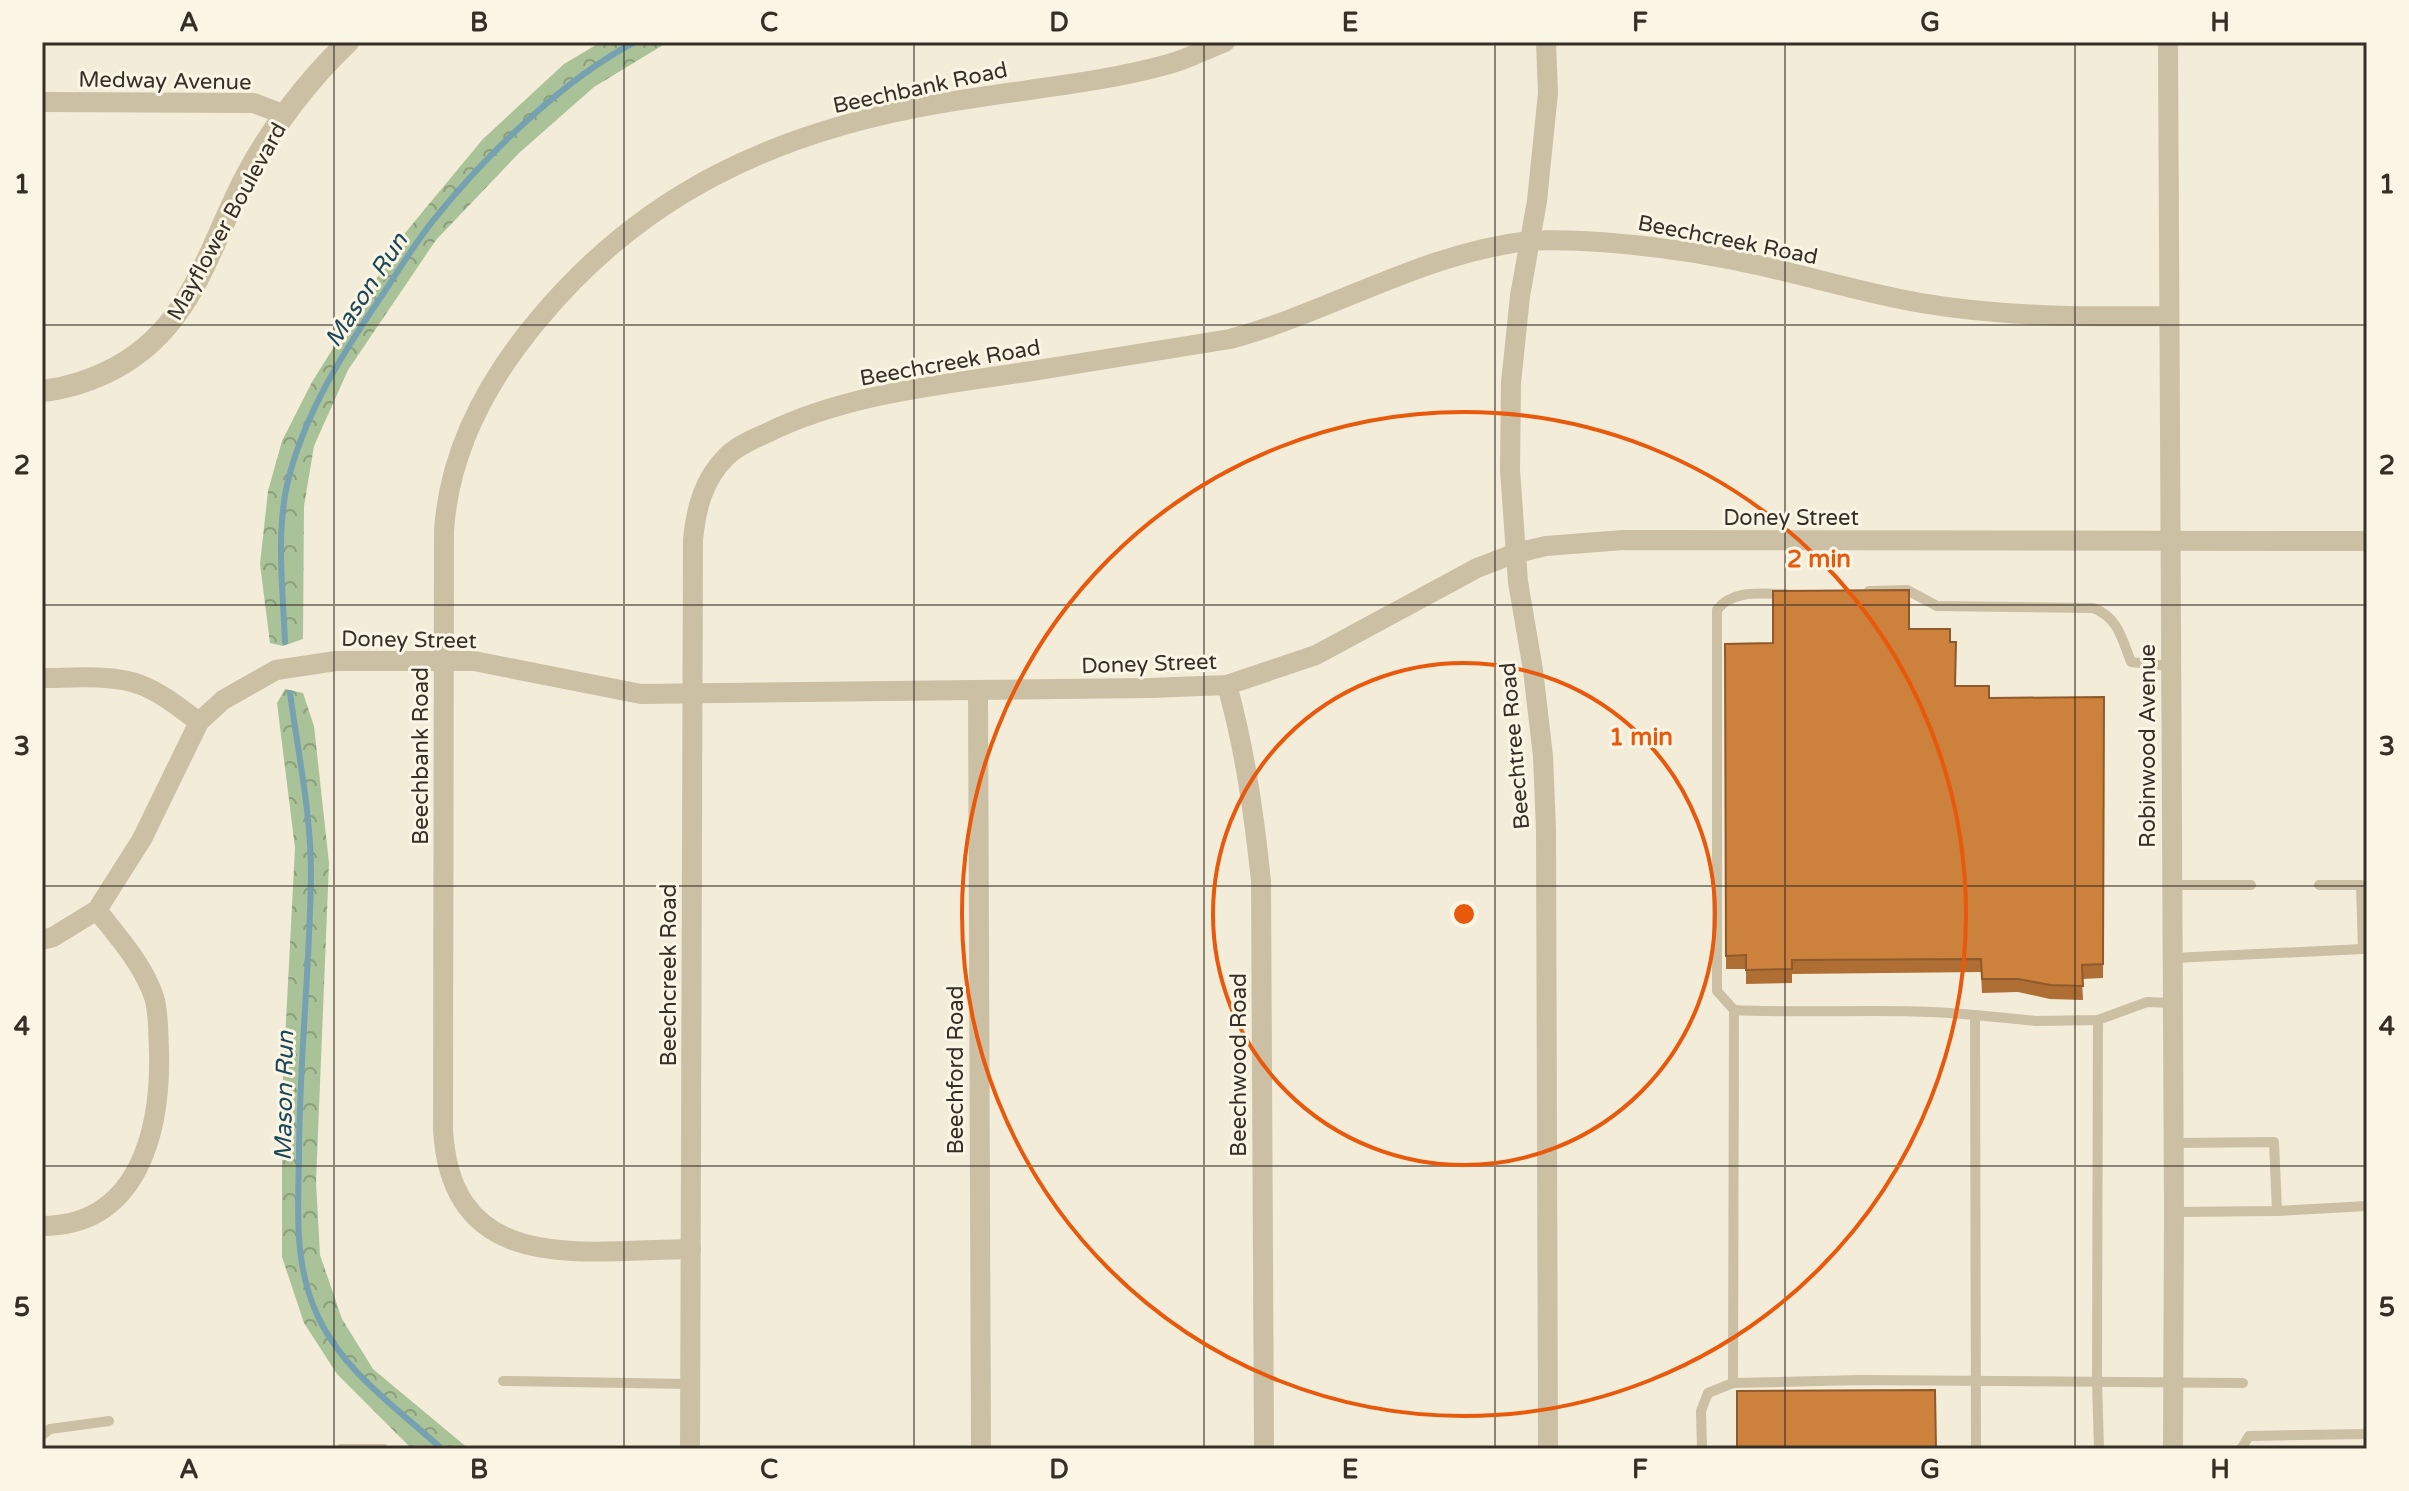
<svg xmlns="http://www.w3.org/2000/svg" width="2409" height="1491" font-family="'Varela Round',sans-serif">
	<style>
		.forest { fill: url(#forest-crowns) }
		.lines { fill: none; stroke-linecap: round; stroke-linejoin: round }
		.stream { stroke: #76a1b1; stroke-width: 6 }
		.service { stroke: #cbbfa4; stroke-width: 10 }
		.minor { stroke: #cbbfa4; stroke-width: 20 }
		.tertiary { stroke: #cbbfa4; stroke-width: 22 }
		.wall { fill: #af6f34 }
		.building { fill: #cc813d; stroke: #8f5a2b; stroke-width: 2 }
		.grid { fill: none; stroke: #362f26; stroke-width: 2; stroke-opacity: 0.55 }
		.ring { fill: none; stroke: #e8590c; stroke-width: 4 }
		.labels { text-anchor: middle; stroke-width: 6; stroke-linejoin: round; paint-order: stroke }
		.street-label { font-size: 22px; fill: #362f26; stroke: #faf5e5 }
		.water-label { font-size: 24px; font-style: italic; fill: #1a4759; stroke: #faf5e5 }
		.centre { fill: #e8590c; stroke: #faf5e5; stroke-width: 4 }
		.ring-label { font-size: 24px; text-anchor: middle; font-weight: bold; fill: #e8590c; stroke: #faf5e5; stroke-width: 6; stroke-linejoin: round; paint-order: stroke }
		.neatline { fill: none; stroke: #362f26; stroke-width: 3 }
		.grid-label { font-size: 26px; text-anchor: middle; font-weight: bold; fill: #362f26 }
	</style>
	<defs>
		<pattern id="forest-crowns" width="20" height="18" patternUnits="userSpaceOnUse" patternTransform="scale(2)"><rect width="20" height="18" fill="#aac298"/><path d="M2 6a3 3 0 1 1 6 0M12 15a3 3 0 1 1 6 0" fill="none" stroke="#8b9e7c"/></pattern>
	</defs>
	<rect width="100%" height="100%" fill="#f3ecd9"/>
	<g class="forest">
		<path d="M601,42H668L594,87L519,153L436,240L348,370L314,446L304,506L303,639L283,646L270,643L260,564L268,491L282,441L312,382L405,233L483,139L564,64Z"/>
		<path d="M285,689L303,693L314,726L329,863L316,1182L320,1255L342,1319L373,1369L469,1449H412L337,1374L304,1323L282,1257V1098L295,848L277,703Z"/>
	</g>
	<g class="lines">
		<g class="stream">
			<path d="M285,642C283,591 276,535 287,485C303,416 342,354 381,297C399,270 416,241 436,217C487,154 564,79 635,42"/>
			<path d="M290,693C298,752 311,814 311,873C310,968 299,1063 299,1157C298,1211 294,1262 316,1312C340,1369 398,1409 442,1449"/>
		</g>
		<g class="service">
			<path d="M1869,591L1907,590L1937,606L2093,608C2118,617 2122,639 2131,662L2171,666"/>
			<path d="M1785,594C1762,594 1732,589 1717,610V991L1734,1010C1815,1014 1895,1007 1975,1015"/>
			<path d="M2172,885H2251"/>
			<path d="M2173,958L2363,949L2361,885H2319"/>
			<path d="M1734,1010L1733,1383L1860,1380L2243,1383"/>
			<path d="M2098,1020L2097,1381L2099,1449"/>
			<path d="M2174,1143L2274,1142L2277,1211"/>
			<path d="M2174,1212L2277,1211L2367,1206"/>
			<path d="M503,1381L690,1384"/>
			<path d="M42,1435L50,1429L109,1421"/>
			<path d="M341,1449H384"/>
			<path d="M1702,1449L1701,1411L1708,1393L1733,1383"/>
			<path d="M1976,1449L1975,1015L2036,1021L2098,1020L2147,1002L2173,1003"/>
			<path d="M2241,1449L2249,1436L2367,1434"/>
		</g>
		<g class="minor">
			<path d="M1546,42L1548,93L1537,201L1520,296L1511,383L1510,470L1518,582L1533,670L1543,756L1546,830L1548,1449"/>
			<path d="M2168,42L2174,1212L2173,1449"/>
			<path d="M42,102L254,103L285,115"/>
			<path d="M42,678C71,678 114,674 141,685C162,693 181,709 199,722"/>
			<path d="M1227,685C1245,750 1254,814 1261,881L1264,1449"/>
			<path d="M978,691L981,1449"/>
			<path d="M42,940L53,937L97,910L142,839L199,722L223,700L276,670L336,661H474L641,694L1150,688L1227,685L1316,655L1477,568L1516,553L1546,546L1623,540L2367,541"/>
			<path d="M42,1226C139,1226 161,1130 159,1051C158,1034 159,1013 154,997C143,964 118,937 97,910"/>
			<path d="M691,1249C583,1250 451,1278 443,1129L444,531C449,452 487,381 538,320C643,193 776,132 937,104C1013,90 1094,85 1169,64C1188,59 1206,49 1225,42"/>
			<path d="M690,1449L693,540C696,509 703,480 726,457C737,446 753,439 767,433C848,393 944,385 1032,371C1098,360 1164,350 1230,339C1330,312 1423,253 1528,241C1552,239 1577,241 1601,242C1655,246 1709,254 1762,266C1815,278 1868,294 1921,303C2003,317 2086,317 2169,316"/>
		</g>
		<path class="tertiary" d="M42,391C70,388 93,380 117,367C192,326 208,249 245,178C270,130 308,80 348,42"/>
	</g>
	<path class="wall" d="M1909,629L1950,642L1955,686L1989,698L2104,697L2103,978L2082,979L2083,1000L2050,999L2018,992L1982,993L1981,972L1792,974V983L1746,984V969H1726L1725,644L1773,643Z"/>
	<g class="building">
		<path d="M1909,590V629H1950V642H1956L1955,686H1989V698L2104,697L2103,964L2082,965L2083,986L2050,985L2018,979H1982L1981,959L1792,960V969L1746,970V955L1726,956L1725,644L1773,643V591Z"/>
		<path d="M1935,1390L1936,1449H1737V1391Z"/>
	</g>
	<path class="grid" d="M334,42V1449M624,42V1449M914,42V1449M1204,42V1449M1495,42V1449M1785,42V1449M2075,42V1449M42,325H2367M42,605H2367M42,886H2367M42,1166H2367"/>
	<g class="ring">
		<circle cx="1464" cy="914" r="251"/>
		<circle cx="1464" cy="914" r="502"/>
	</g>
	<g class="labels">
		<g class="street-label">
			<text transform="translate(165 80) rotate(1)" y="8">Medway Avenue</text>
			<text transform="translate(920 87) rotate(-12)" y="8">Beechbank Road</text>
			<text transform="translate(226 221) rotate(-61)" y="8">Mayflower Boulevard</text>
			<text transform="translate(1728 239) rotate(11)" y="8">Beechcreek Road</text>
			<text transform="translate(950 362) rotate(-10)" y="8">Beechcreek Road</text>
			<text x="1791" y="525">Doney Street</text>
			<text transform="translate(409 639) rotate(1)" y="8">Doney Street</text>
			<text transform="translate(1149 663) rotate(-2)" y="8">Doney Street</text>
			<text transform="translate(1514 746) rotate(-95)" y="8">Beechtree Road</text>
			<text transform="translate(2147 746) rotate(-90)" y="8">Robinwood Avenue</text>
			<text transform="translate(420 756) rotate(-90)" y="8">Beechbank Road</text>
			<text transform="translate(668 975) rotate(-90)" y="8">Beechcreek Road</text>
			<text transform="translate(1238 1065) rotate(-90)" y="8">Beechwood Road</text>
			<text transform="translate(955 1070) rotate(-90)" y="8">Beechford Road</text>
		</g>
		<g class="water-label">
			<text transform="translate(366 290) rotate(-57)" y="8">Mason Run</text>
			<text transform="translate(284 1096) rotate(-89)" y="8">Mason Run</text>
		</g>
	</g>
	<circle cx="1464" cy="914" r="12" class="centre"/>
	<g class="ring-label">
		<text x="1819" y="567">2 min</text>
		<text x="1641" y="745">1 min</text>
	</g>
	<rect width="2409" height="1491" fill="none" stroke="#faf5e5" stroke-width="88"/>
	<rect x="44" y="44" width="2321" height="1403" class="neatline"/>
	<g class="grid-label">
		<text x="189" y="31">A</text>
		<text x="479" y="31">B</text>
		<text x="769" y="31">C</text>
		<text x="1059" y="31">D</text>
		<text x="1350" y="31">E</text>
		<text x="1640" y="31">F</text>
		<text x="1930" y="31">G</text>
		<text x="2220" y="31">H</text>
		<text x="22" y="193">1</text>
		<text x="2387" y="193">1</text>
		<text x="22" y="474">2</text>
		<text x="2387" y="474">2</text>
		<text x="22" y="755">3</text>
		<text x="2387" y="755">3</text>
		<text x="22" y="1035">4</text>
		<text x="2387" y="1035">4</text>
		<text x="22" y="1316">5</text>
		<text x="2387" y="1316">5</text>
		<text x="189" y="1478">A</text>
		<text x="479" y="1478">B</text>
		<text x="769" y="1478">C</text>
		<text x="1059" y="1478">D</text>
		<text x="1350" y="1478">E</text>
		<text x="1640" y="1478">F</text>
		<text x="1930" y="1478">G</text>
		<text x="2220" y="1478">H</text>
	</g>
</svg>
